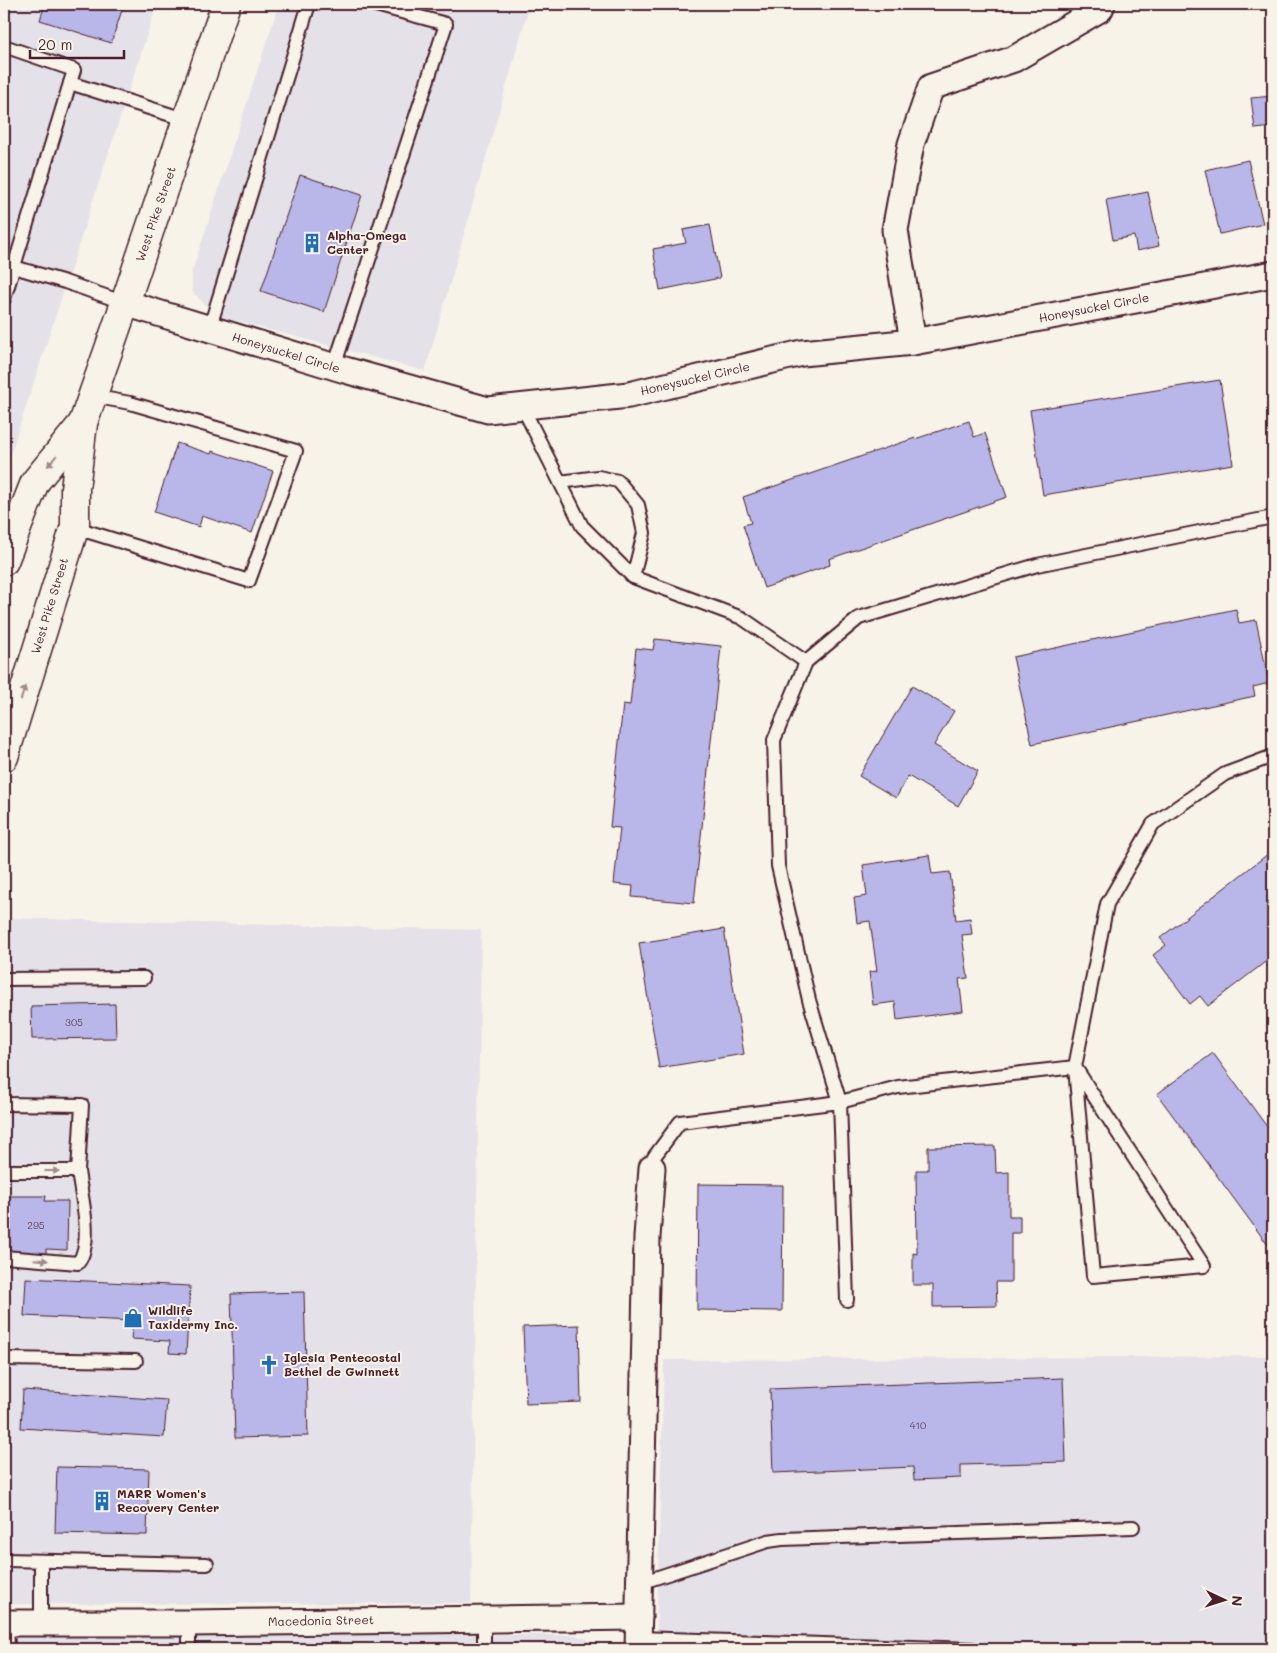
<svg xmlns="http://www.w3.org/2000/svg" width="1277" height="1653" font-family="Mali,sans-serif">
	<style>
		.built { fill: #e4e1e8 }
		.building { fill: #b9b7e9; stroke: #4a1f2b }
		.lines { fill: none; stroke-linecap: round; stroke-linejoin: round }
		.service-casing { stroke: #4a1f2b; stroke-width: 16 }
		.minor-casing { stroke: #4a1f2b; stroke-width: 29 }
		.primary-casing { stroke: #4a1f2b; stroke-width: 31 }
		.service { stroke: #f7f3e8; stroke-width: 12 }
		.minor { stroke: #f7f3e8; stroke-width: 25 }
		.primary { stroke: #f7f3e8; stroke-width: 28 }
		.oneway { fill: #a0898a }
		.labels { text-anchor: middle; stroke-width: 4; stroke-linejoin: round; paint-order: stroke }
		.number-label { font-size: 10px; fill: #66455a }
		.street-label { font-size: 12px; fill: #4a1f2b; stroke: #f7f3e8 }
		.poi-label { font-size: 12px; font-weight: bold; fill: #4a1f2b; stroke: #f7f3e8; text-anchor: start }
	</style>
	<rect width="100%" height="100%" fill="#f7f3e8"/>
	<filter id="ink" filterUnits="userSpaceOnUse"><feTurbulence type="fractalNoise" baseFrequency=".02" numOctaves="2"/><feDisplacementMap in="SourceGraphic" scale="10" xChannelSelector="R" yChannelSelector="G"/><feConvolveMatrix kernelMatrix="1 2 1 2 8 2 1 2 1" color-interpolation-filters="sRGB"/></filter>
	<g filter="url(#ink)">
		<g class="built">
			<path d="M4,4H157L4,474Z"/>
			<path d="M279,4H533L526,17L425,371L222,317L208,308L192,291V272Z"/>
			<path d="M4,918L481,930L471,1603L4,1604Z"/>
			<path d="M1273,1356V1649H656L664,1360Z"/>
			<path d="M52,1633L575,1635L587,1639L599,1649H4V1634Z"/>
		</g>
		<g class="building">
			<path d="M45,4H124L111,43L40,20Z"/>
			<path d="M4,74L10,75L4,94Z"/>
			<path d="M1273,96V127L1255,129L1251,98Z"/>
			<path d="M1248,160L1263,224L1220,234L1205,170Z"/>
			<path d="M300,175L362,195L324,312L261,291Z"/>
			<path d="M1148,192L1159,246L1137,251L1134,236L1113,240L1106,200Z"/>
			<path d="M710,225L720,278L660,290L653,249L686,243L683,230Z"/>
			<path d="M1220,380L1233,464L1043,495L1030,410Z"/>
			<path d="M969,421L974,437L985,433L1007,497L829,559L830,565L764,588L743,525L751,523L743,497L915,438V439Z"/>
			<path d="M177,443L211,454L212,451L273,471L252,533L202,516L199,527L154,512Z"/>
			<path d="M1236,609L1239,623L1256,620L1269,683L1253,687L1255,696L1032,744L1013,657Z"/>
			<path d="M655,639L721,646L694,903L632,897L633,886L614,884L620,828L610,827L623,704L630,705L636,648L653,650Z"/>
			<path d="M912,686L954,711L934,745L978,771L958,806L908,776L896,798L859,776Z"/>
			<path d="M1273,850V956L1208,1006L1200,996L1190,1004L1153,955L1166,945L1160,938Z"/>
			<path d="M929,855L932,874L950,872L956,920L970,918L972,934L962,935L968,978L959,979L963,1011L897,1020L895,1002L873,1005L869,972L877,971L870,921L857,923L854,898L867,896L863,865Z"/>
			<path d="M724,929L744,1054L659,1068L639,943Z"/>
			<path d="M115,1004L116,1038L32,1039L31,1006Z"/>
			<path d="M1213,1053L1273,1135V1252L1157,1094Z"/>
			<path d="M995,1146L996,1173L1009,1172V1216H1020V1233H1011V1282H996L997,1306L933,1307V1285H913V1253L917,1254L916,1170H928V1147Z"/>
			<path d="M698,1184L783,1185L782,1311L697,1310Z"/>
			<path d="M4,1196H46L45,1201H68L67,1250L46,1249V1254L4,1253Z"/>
			<path d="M26,1278L190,1286L186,1354L169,1353L170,1341L131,1339L133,1321L24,1316Z"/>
			<path d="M304,1292L308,1436L235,1438L231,1294Z"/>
			<path d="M579,1325L581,1402L526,1404L523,1327Z"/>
			<path d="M1063,1378L1066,1462L961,1465V1478L914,1480L913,1467L773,1473L770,1389Z"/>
			<path d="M23,1390L167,1400L164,1437L21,1428Z"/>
			<path d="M57,1467L149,1469L147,1535L55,1533Z"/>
		</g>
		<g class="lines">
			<defs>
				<g id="service">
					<path d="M4,46L74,70L4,299"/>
					<path d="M70,83L187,120"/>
					<path d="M14,267L65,282L125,303"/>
					<path d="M209,330L309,4"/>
					<path d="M334,367L446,24L372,4"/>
					<path d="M522,406L582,526L633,577L742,618L806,662L774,740L778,866L809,1000L840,1102L898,1087L1075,1067L1107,904L1153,824L1225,774L1273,756"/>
					<path d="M560,482L598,477L618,481L638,505L644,533L633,577"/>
					<path d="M75,526L86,531L249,581L296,451L130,403L92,396"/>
					<path d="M806,662L859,618L1037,565L1273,517"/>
					<path d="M4,979L144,978"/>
					<path d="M1075,1067L1204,1266L1093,1276Z"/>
					<path d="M4,1104L82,1105L78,1171H4"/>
					<path d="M652,1168L654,1157L680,1122L840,1102L847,1300"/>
					<path d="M4,1257L78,1263C94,1242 81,1196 78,1171"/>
					<path d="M4,1359L136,1361"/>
					<path d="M4,1560L207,1564"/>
					<path d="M640,1583L768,1541L782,1539L1133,1527"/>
					<path d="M484,1619V1649"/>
					<path d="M7,1623L8,1649"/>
					<path d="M41,1623V1561"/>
					<path d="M638,1638L973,1649"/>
					<path d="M189,1649V1623"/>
				</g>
				<g id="minor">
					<path d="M125,303L345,370L488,410L629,395L802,353L913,342L1273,274"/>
					<path d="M913,342L895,230L911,144L931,87L1014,59L1100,9L1102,4"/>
					<path d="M4,1623H189L639,1617"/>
					<path d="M638,1649L647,1237L652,1168"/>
				</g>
				<g id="primary">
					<path d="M4,561L35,482L83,423"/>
					<path d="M4,757L75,526V489L83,423L125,303L226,4"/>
				</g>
			</defs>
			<use href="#service" class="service-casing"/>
			<use href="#minor" class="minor-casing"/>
			<use href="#primary" class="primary-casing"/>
			<use href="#service" class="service"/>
			<use href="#minor" class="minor"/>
			<use href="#primary" class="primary"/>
		</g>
		<defs><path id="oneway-solid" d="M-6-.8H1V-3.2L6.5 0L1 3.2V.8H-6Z" transform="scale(1.25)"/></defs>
		<g class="oneway">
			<use href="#oneway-solid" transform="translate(52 461) rotate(129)"/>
			<use href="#oneway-solid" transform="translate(23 693) rotate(-73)"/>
			<use href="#oneway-solid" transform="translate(52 1171)"/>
			<use href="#oneway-solid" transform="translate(41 1260) rotate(5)"/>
		</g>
	</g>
	<defs>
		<symbol id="building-bare" viewBox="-9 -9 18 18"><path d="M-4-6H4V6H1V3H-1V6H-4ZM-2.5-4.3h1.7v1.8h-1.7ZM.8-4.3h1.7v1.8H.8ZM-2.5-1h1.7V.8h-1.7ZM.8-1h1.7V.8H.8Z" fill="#1f6fb2" stroke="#f7f3e8" stroke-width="2.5" paint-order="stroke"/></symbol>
		<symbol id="shop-bare" viewBox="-9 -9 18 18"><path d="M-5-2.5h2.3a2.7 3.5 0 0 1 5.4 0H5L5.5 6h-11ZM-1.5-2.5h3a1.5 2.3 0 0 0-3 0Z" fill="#1f6fb2" stroke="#f7f3e8" stroke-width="2.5" paint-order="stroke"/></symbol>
		<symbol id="church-bare" viewBox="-9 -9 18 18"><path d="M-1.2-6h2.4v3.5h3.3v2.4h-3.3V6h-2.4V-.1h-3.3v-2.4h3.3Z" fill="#1f6fb2" stroke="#f7f3e8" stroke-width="2.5" paint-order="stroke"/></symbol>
	</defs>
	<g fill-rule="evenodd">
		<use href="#building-bare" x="298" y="229" width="28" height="28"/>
		<use href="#shop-bare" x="119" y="1304" width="28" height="28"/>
		<use href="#church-bare" x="255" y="1351" width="28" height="28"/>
		<use href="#building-bare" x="88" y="1487" width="28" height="28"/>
	</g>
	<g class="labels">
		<g class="number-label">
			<text x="74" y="1026">305</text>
			<text x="36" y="1229">295</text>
			<text x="918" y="1429">410</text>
		</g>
		<g class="street-label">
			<text transform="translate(156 214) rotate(-71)" y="4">West Pike Street</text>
			<text transform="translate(1094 308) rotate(-11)" y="4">Honeysuckel Circle</text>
			<text transform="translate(286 353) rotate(17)" y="4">Honeysuckel Circle</text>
			<text transform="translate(695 379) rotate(-13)" y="4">Honeysuckel Circle</text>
			<text transform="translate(50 606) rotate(-73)" y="4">West Pike Street</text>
			<text transform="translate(321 1621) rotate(-1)" y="4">Macedonia Street</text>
		</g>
		<g class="poi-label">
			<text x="327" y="240">Alpha-Omega<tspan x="327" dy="14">Center</tspan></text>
			<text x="148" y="1315">Wildlife<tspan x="148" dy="14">Taxidermy Inc.</tspan></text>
			<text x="284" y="1362">Iglesia Pentecostal<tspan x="284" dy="14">Bethel de Gwinnett</tspan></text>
			<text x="117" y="1498">MARR Women's<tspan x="117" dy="14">Recovery Center</tspan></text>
		</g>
	</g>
	<rect width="1277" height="1653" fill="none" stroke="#f7f3e8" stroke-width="20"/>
	<rect x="10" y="10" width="1257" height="1633" fill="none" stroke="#4a1f2b" stroke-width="2" filter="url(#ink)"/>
	<g transform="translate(1224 1600) rotate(94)" stroke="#f7f3e8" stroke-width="4" paint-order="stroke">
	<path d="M0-4L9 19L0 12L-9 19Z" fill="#4a1f2b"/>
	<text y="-8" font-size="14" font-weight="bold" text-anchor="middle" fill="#4a1f2b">N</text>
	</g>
	<path d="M30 50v8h94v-8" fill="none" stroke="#4a1f2b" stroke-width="2.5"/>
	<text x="38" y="50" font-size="15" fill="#4a1f2b" stroke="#f7f3e8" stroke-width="4" paint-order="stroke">20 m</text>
</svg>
